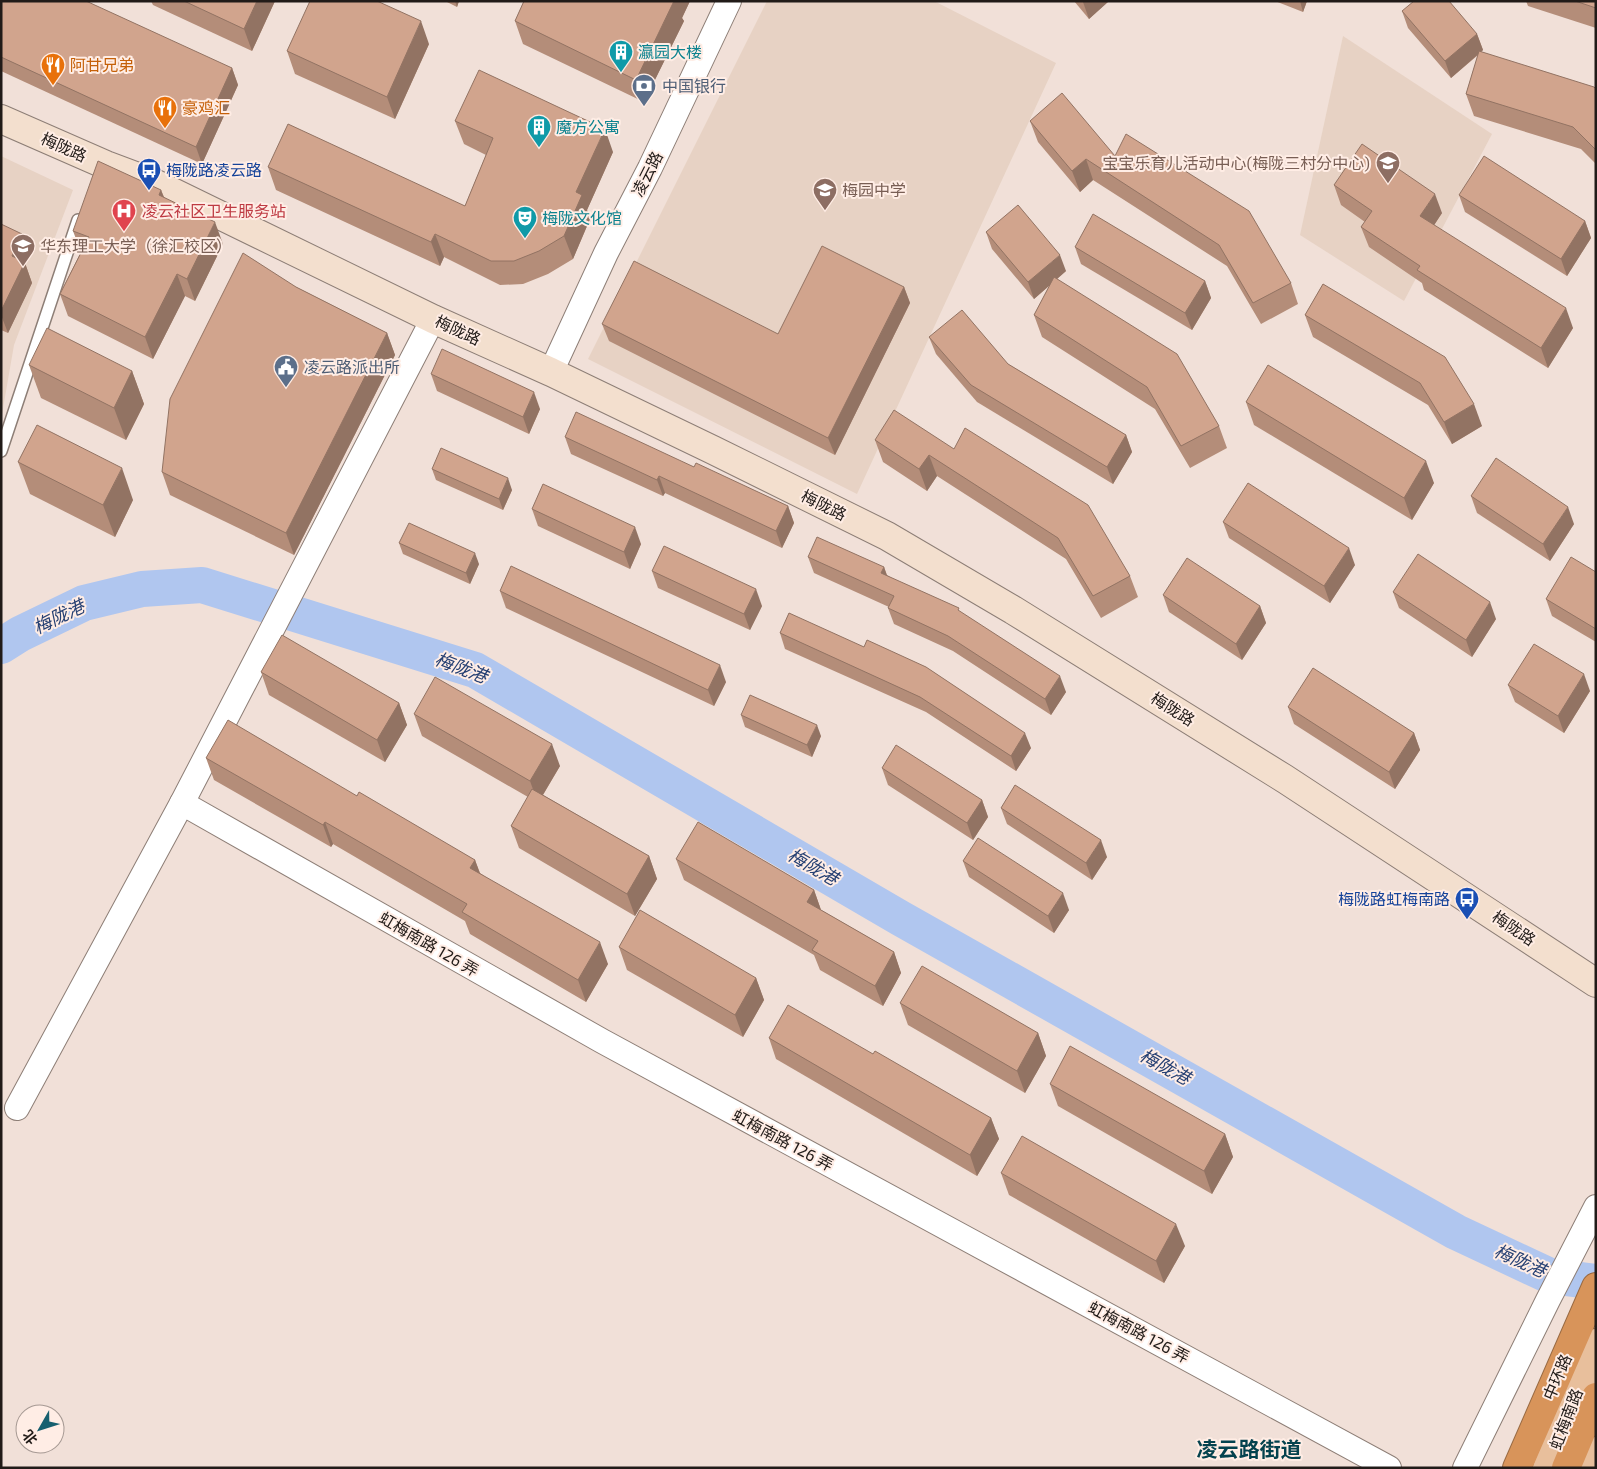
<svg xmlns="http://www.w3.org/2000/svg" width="1597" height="1469" font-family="'Exo 2','Noto Sans SC',sans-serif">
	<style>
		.education { fill: #e7d2c4 }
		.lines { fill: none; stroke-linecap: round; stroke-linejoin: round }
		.river { stroke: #b0c6ef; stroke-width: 36 }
		.lane-casing { stroke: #8d7e76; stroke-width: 14 }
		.street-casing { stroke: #8d7e76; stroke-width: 26 }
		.secondary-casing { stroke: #8d7e76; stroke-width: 30 }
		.primary-casing { stroke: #986a43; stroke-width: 30 }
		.highway-casing { stroke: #986a43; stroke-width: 30 }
		.lane { stroke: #fff; stroke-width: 11 }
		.street { stroke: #fff; stroke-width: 24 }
		.secondary { stroke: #f3dfce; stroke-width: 28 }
		.primary { stroke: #e8bf9c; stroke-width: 28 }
		.highway { stroke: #d8945a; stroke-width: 28 }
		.wall { fill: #b48d79 }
		.shaded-wall { fill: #927363 }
		.building { fill: #d1a48d; stroke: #927363 }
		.labels { text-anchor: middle; stroke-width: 4; stroke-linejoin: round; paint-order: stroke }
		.culture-label { font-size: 16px; fill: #0d838f; stroke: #ffede5; text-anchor: start }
		.food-label { font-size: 16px; fill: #c56008; stroke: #ffede5; text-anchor: start }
		.service-label { font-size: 16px; fill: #4e5e75; stroke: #ffede5; text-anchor: start }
		.street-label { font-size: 16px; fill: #211b18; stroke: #ffede5 }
		.education-label { font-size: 16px; fill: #785e54; stroke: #ffede5; text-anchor: start }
		.transit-label { font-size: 16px; fill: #164399; stroke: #ffede5; text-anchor: start }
		.health-label { font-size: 16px; fill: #be3a42; stroke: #ffede5; text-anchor: start }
		.water-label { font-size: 18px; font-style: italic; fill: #264073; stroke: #ffede5 }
		.district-label { font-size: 21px; font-weight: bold; fill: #04424e; stroke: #ffede5 }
	</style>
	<rect width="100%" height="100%" fill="#f1e0d8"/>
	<g class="education">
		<path d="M767,1H934L1056,63L857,494L588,359Z"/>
		<path d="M1343,36L1492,134L1404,301L1300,235Z"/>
		<path d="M1,156L73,190L14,345L1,420Z"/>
	</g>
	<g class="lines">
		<path class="river" d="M1,646L20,634L84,603L142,589L202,585L475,670L900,918L1456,1232L1550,1276L1596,1282"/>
		<defs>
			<path id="lane" d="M1,451L78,220"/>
			<g id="street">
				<path d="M551,372L606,253L650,168L729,1"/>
				<path d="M182,803L602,1041L1389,1468"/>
				<path d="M17,1108L182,803L433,319"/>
				<path d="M1465,1468L1548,1300L1596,1207"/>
			</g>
			<path id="secondary" d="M1,119L106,165L154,183L433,319L551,372L713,450L887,536L1013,610L1285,779L1596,983"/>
			<g id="primary">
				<path d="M1547,1468L1596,1343"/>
				<path d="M1589,1468L1596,1451"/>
			</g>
			<g id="highway">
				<path d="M1517,1468L1596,1287"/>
				<path d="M1566,1468L1596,1397"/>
			</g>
		</defs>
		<use href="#lane" class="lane-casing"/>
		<use href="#street" class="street-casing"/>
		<use href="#secondary" class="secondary-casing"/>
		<use href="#primary" class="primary-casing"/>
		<use href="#highway" class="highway-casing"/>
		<use href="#lane" class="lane"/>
		<use href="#street" class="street"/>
		<use href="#secondary" class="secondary"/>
		<use href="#primary" class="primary"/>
		<use href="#highway" class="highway"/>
	</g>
	<g class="wall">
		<path d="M1,1L232,68L238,85L202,164L1,71Z"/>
		<path d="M151,1H275L252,51L153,5Z"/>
		<path d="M445,1H459L457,7Z"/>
		<path d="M524,1H690L682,18L684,21L644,102L523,44L515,21Z"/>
		<path d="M1074,1H1109L1089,19Z"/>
		<path d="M1275,1H1307L1303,12Z"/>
		<path d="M1526,1H1596V28L1528,6Z"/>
		<path d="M1402,11L1477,34L1483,50L1481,52L1596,89V164L1581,149L1474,116L1466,94L1478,55L1451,78L1408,28Z"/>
		<path d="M429,44L395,119L295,74L287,51Z"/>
		<path d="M455,121L613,152L587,210L590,219L573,259L548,274L523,284L500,285L444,257L440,266L276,190L268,167L465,206L486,155L464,144Z"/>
		<path d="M1030,121L1115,156L1291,283L1298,304L1261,324L1227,266L1093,180L1080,192L1038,142Z"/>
		<path d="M1334,185L1442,213L1434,225L1573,328L1548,368L1424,290L1422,283L1369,247L1361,227L1365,222L1341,205Z"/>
		<path d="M161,190L164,197L223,244L195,301L185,296L153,359L68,316L60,294L81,252L73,231Z"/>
		<path d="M1459,195L1585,221L1591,238L1567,276L1465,212Z"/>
		<path d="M1,224L29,254L25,263L32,283L8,333L1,330Z"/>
		<path d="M986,232L1066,271L1057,279L1219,426L1227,448L1190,468L1155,409L1042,337L1034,315L1050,285L1034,299L992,249Z"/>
		<path d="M1075,247L1205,281L1211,298L1192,330L1081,264Z"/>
		<path d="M1323,284L1482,426L1452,444L1428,405L1313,337L1305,315Z"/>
		<path d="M296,287L387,333L395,355L294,555L170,495L162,472Z"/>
		<path d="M904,287L910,303L835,455L609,341L602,324L778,334Z"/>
		<path d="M929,337L1008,364L1126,435L1132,452L1113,484L977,402L936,354Z"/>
		<path d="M29,365L132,371L144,404L126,440L41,398Z"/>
		<path d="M431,374L540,409L529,434L437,391Z"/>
		<path d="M1246,402L1434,483L1412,520L1254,425Z"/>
		<path d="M565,437L694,467L788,506L794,523L782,548L665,493L663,496L571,454Z"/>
		<path d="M875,440L954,449L1130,576L1138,597L1101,618L1066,559L937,476L927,491L883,462Z"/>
		<path d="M18,462L133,500L115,537L30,494Z"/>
		<path d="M432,469L512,490L503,510L436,480Z"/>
		<path d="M1471,496L1574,524L1550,561L1477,513Z"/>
		<path d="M532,509L641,544L630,569L538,526Z"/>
		<path d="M1223,522L1355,565L1330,603L1229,538Z"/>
		<path d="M399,543L479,564L470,584L403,554Z"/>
		<path d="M808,557L884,567L887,575L1066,692L1051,715L953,651L894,624L888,608L889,607L814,573Z"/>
		<path d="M652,571L762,606L750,630L658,588Z"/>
		<path d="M1596,572V642L1552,616L1546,599Z"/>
		<path d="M500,591L726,682L714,706L506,608Z"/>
		<path d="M1393,592L1496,619L1472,657L1399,608Z"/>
		<path d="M1163,595L1260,606L1266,623L1242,660L1169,612Z"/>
		<path d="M789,613L1031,748L1016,771L926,712L785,649L780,633Z"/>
		<path d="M261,672L399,703L407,725L385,762L269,695Z"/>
		<path d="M1508,685L1590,691L1564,733L1515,702Z"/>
		<path d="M1288,707L1414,733L1420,750L1395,789L1294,724Z"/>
		<path d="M414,714L560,766L543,795L649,856L657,879L635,916L519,848L511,826L528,797L422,736Z"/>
		<path d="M741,715L821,736L812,757L745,727Z"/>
		<path d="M206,758L357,796L475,860L480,873L608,964L586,1002L470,934L465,921L333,844L331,847L214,780Z"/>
		<path d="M882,768L982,800L988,817L973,840L888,785Z"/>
		<path d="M1001,808L1107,857L1092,880L1007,824Z"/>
		<path d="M676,859L814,890L821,910L894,952L901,973L883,1006L820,970L814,955L684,880Z"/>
		<path d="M963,861L1069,910L1054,933L969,877Z"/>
		<path d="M619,947L756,978L764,1000L743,1037L627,970Z"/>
		<path d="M900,1003L1038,1033L1046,1056L1025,1093L908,1025Z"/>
		<path d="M769,1038L873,1054L991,1118L999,1139L977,1176L776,1059Z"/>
		<path d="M1050,1084L1225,1134L1233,1157L1212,1194L1058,1106Z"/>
		<path d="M1001,1173L1185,1246L1164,1283L1009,1195Z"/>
	</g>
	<g class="shaded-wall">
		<path d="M257,1H275L252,51L244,29Z"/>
		<path d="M455,1H459L457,7Z"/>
		<path d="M674,1H690L682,18L684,21L644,102L636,80Z"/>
		<path d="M1084,1H1109L1089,19L1083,2Z"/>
		<path d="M1300,1H1307L1303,12Z"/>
		<path d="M421,21L429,44L395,119L387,97Z"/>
		<path d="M1477,34L1483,50L1451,78L1445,61Z"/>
		<path d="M232,68L238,85L202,164L196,147Z"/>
		<path d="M605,129L613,152L587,210L590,219L573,259L564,236L576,192Z"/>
		<path d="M1086,159L1093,180L1080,192L1072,171Z"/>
		<path d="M161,190L169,211L159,195Z"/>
		<path d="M1435,194L1442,213L1427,236L1420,216Z"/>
		<path d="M1585,221L1591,238L1567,276L1561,259Z"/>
		<path d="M215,222L223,244L195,301L187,279Z"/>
		<path d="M22,234L29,254L25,263L32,283L8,333L1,315V311L12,256Z"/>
		<path d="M435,234L444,257L440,266L431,242Z"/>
		<path d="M1060,255L1066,271L1034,299L1028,282Z"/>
		<path d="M177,274L185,296L153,359L145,337Z"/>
		<path d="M1205,281L1211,298L1192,330L1185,313Z"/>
		<path d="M904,287L910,303L835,455L828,438Z"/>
		<path d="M1566,308L1573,328L1548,368L1541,348Z"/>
		<path d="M387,333L395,355L294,555L286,533Z"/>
		<path d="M132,371L144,404L126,440L114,408Z"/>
		<path d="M534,392L540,409L529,434L523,417Z"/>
		<path d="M1474,404L1482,426L1452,444L1444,422Z"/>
		<path d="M1126,435L1132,452L1113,484L1107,467Z"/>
		<path d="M929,455L937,476L927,491L919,469Z"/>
		<path d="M1426,461L1434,483L1412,520L1404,498Z"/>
		<path d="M122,468L133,500L115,537L103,505Z"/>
		<path d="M659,476L665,493L663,496L657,480Z"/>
		<path d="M508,478L512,490L503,510L499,499Z"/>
		<path d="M788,506L794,523L782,548L776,531Z"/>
		<path d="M1568,507L1574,524L1550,561L1543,544Z"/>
		<path d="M635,527L641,544L630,569L624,552Z"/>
		<path d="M1349,548L1355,565L1330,603L1324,586Z"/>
		<path d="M475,553L479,564L470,584L466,573Z"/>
		<path d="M884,567L889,582L881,573Z"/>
		<path d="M756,589L762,606L750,630L744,614Z"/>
		<path d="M1490,602L1496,619L1472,657L1466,640Z"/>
		<path d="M1260,606L1266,623L1242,660L1236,644Z"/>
		<path d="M720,665L726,682L714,706L708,690Z"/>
		<path d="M1584,674L1590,691L1564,733L1558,716Z"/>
		<path d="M1060,676L1066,692L1051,715L1045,699Z"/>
		<path d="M399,703L407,725L385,762L377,740Z"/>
		<path d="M817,725L821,736L812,757L807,745Z"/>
		<path d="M1025,733L1031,748L1016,771L1011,756Z"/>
		<path d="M1414,733L1420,750L1395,789L1389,772Z"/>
		<path d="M552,744L560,766L538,803L530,781Z"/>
		<path d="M982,800L988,817L973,840L967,823Z"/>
		<path d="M325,822L333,844L331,847L323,825Z"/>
		<path d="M1101,840L1107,857L1092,880L1086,863Z"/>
		<path d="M649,856L657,879L635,916L627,894Z"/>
		<path d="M475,860L483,882L470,868Z"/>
		<path d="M814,890L821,910L807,902Z"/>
		<path d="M1063,893L1069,910L1054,933L1048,916Z"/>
		<path d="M600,942L608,964L586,1002L578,980Z"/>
		<path d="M894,952L901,973L883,1006L875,986Z"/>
		<path d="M756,978L764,1000L743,1037L735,1015Z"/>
		<path d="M1038,1033L1046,1056L1025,1093L1017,1071Z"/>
		<path d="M991,1118L999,1139L977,1176L970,1155Z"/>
		<path d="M1225,1134L1233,1157L1212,1194L1204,1171Z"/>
		<path d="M1176,1224L1185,1246L1164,1283L1156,1261Z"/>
	</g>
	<g class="building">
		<path d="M1,1H86L232,68L196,147L1,57Z"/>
		<path d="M184,1H257L244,29Z"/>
		<path d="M310,1H377L421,21L387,97L287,51Z"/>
		<path d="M524,1H674L636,80L515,21Z"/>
		<path d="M1414,1H1449L1477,34L1445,61L1402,11Z"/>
		<path d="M1575,1H1596V8Z"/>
		<path d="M1479,51L1594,87L1596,89V150L1573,127L1466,94Z"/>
		<path d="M479,70L605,129L576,192L582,195L564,236L539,251L514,261H491L435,234L431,242L268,167L288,124L465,206L493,138L455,121Z"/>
		<path d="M1062,93L1115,156L1126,134L1249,211L1291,283L1253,303L1219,245L1086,159L1072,171L1030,121Z"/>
		<path d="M1362,144L1435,194L1420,216L1566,308L1541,348L1417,270L1420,266L1361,227L1372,211L1334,185Z"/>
		<path d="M1484,156L1585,221L1561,259L1459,195Z"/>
		<path d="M98,161L161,190L159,195L215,222L187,279L177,274L145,337L60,294L89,237L73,231Z"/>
		<path d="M1018,205L1060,255L1028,282L986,232Z"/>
		<path d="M1093,214L1205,281L1185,313L1075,247Z"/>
		<path d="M1,224L22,234L12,256L25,262L1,311Z"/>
		<path d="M822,246L904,287L828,438L602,324L634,261L778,334Z"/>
		<path d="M243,253L296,287L387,333L286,533L162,472L170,399Z"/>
		<path d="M1054,277L1177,354L1219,426L1181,446L1147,387L1034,315Z"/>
		<path d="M1323,284L1445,357L1474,404L1444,422L1420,383L1305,315Z"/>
		<path d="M962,310L1008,364L1126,435L1107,467L971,385L929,337Z"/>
		<path d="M47,328L132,371L114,408L29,365Z"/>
		<path d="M442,349L534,392L523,417L431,374Z"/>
		<path d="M1268,365L1426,461L1404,498L1246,402Z"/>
		<path d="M894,410L954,449L965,428L1088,505L1130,576L1093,596L1058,538L929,455L919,469L875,440Z"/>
		<path d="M576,412L694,467L696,463L788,506L776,531L659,476L657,480L565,437Z"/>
		<path d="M37,425L122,468L103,505L18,462Z"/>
		<path d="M441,448L508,478L499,499L432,469Z"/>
		<path d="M1496,458L1568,507L1543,544L1471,496Z"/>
		<path d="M1248,483L1349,548L1324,586L1223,522Z"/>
		<path d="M543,484L635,527L624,552L532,509Z"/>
		<path d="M409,523L475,553L466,573L399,543Z"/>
		<path d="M817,537L884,567L881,573L959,608L958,610L1060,676L1045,699L948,636L888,608L894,596L808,557Z"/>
		<path d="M664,546L756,589L744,614L652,571Z"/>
		<path d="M1418,554L1490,602L1466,640L1393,592Z"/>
		<path d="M1571,557L1596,572V629L1546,599Z"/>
		<path d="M1187,558L1260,606L1236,644L1163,595Z"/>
		<path d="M511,566L720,665L708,690L500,591Z"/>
		<path d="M789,613L864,647L867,640L926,667L1025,733L1011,756L920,697L780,633Z"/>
		<path d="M282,635L399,703L377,740L261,672Z"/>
		<path d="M1534,644L1584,674L1558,716L1508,685Z"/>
		<path d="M1313,668L1414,733L1389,772L1288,707Z"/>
		<path d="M435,677L552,744L530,781L414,714Z"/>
		<path d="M750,695L817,725L807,745L741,715Z"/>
		<path d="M228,720L357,796L359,792L475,860L470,868L600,942L578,980L462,912L467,904L325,822L323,825L206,758Z"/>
		<path d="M896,745L982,800L967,823L882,768Z"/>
		<path d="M1015,785L1101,840L1086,863L1001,808Z"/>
		<path d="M532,789L649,856L627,894L511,826Z"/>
		<path d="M698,822L814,890L807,902L894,952L875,986L812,950L818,941L676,859Z"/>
		<path d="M978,838L1063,893L1048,916L963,861Z"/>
		<path d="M640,910L756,978L735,1015L619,947Z"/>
		<path d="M922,966L1038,1033L1017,1071L900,1003Z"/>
		<path d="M788,1005L873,1054L875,1051L991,1118L970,1155L769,1038Z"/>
		<path d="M1070,1046L1225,1134L1204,1171L1050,1084Z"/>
		<path d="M1022,1136L1176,1224L1156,1261L1001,1173Z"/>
	</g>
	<defs>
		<symbol id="building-pin" viewBox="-11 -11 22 30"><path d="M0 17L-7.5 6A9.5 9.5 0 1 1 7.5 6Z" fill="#0f9aa8" stroke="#ffede5"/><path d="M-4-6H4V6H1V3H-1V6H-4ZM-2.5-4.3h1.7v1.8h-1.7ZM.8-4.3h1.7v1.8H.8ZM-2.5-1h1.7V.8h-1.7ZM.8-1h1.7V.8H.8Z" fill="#fff"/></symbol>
		<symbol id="restaurant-pin" viewBox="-11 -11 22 30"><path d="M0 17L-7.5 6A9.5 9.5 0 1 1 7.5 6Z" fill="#e8710a" stroke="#ffede5"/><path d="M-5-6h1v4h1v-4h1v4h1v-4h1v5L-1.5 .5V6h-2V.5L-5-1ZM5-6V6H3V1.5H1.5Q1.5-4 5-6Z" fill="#fff"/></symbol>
		<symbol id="bank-pin" viewBox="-11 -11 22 30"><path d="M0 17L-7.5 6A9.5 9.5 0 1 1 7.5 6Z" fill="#5c6f8a" stroke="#ffede5"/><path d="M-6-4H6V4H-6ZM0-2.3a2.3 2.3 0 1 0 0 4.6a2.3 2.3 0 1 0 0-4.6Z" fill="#fff"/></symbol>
		<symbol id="school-pin" viewBox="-11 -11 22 30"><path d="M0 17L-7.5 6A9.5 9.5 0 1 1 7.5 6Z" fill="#8d6e63" stroke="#ffede5"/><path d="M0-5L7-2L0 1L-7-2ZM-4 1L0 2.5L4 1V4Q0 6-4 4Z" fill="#fff"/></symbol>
		<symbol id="bus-pin" viewBox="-11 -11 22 30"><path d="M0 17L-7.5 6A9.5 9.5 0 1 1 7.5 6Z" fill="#1a4fb4" stroke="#ffede5"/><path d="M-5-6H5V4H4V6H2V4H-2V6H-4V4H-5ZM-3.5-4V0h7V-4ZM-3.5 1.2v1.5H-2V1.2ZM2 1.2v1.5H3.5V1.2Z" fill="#fff"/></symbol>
		<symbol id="hospital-pin" viewBox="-11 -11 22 30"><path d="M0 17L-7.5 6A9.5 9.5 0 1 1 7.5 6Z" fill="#e0444e" stroke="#ffede5"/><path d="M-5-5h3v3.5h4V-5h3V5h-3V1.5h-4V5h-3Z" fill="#fff"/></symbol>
		<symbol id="theatre-pin" viewBox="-11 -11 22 30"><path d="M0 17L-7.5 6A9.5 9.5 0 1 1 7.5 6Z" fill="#0f9aa8" stroke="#ffede5"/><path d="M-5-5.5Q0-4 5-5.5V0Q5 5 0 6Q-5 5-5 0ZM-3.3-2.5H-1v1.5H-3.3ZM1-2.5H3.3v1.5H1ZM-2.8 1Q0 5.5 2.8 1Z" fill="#fff"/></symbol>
		<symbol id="university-pin" viewBox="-11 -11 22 30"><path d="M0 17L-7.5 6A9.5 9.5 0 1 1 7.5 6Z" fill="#8d6e63" stroke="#ffede5"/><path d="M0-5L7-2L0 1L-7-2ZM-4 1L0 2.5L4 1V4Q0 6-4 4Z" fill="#fff"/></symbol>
		<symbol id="civic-pin" viewBox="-11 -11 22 30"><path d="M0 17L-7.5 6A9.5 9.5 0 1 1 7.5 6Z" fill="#5c6f8a" stroke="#ffede5"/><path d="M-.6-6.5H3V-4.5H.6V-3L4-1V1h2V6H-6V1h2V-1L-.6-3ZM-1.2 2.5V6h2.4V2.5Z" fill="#fff"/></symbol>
	</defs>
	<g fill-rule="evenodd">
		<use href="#building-pin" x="607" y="38" width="28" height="38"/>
		<use href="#restaurant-pin" x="39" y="51" width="28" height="38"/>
		<use href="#bank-pin" x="630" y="72" width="28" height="38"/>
		<use href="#restaurant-pin" x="151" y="94" width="28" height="38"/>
		<use href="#building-pin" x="525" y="113" width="28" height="38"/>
		<use href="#school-pin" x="1374" y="149" width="28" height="38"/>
		<use href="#bus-pin" x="135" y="156" width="28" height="38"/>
		<use href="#school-pin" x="811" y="176" width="28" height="38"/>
		<use href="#hospital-pin" x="110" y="197" width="28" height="38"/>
		<use href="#theatre-pin" x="511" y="204" width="28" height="38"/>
		<use href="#university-pin" x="9" y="232" width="28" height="38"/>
		<use href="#civic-pin" x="272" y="353" width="28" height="38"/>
		<use href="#bus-pin" x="1453" y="885" width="28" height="38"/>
	</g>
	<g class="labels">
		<g class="culture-label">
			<text x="638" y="58">瀛园大楼</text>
			<text x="556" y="133">魔方公寓</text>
			<text x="542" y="224">梅陇文化馆</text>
		</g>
		<g class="food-label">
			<text x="70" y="71">阿甘兄弟</text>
			<text x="182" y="114">豪鸡汇</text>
		</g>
		<g class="service-label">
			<text x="662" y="92">中国银行</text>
			<text x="304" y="373">凌云路派出所</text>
		</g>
		<g class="street-label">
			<text transform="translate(64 147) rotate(24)" y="6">梅陇路</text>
			<text transform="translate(647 174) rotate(-63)" y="6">凌云路</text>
			<text transform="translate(458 330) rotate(25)" y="6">梅陇路</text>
			<text transform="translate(824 505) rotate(26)" y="6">梅陇路</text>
			<text transform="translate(1173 709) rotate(32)" y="6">梅陇路</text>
			<text transform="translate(1514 928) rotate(34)" y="6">梅陇路</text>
			<text transform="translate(429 944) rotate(30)" y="6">虹梅南路 126 弄</text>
			<text transform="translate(783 1140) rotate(28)" y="6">虹梅南路 126 弄</text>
			<text transform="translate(1139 1332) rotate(28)" y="6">虹梅南路 126 弄</text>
			<text transform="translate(1557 1377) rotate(-67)" y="6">中环路</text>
			<text transform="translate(1566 1419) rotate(-69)" y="6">虹梅南路</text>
		</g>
		<g class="education-label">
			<text x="1370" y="169" text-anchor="end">宝宝乐育儿活动中心(梅陇三村分中心)</text>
			<text x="842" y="196">梅园中学</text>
			<text x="40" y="252">华东理工大学（徐汇校区）</text>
		</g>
		<g class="transit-label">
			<text x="166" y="176">梅陇路凌云路</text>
			<text x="1450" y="905" text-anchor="end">梅陇路虹梅南路</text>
		</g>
		<g class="health-label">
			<text x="142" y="217">凌云社区卫生服务站</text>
		</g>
		<g class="water-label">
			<text transform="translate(59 617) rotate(-26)" y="6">梅陇港</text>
			<text transform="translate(461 668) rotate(21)" y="6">梅陇港</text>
			<text transform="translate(813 867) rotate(30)" y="6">梅陇港</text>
			<text transform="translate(1165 1067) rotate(29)" y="6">梅陇港</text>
			<text transform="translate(1520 1261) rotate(24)" y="6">梅陇港</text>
		</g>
		<g class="district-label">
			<text x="1249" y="1457">凌云路街道</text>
		</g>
	</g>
	<rect width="1597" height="1469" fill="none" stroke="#211b18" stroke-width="5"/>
	<g transform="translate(40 1429) rotate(231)"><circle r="24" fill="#ffede5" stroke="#a69993"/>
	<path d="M0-4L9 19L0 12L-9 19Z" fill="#17606f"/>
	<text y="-8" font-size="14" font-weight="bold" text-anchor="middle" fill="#211b18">北</text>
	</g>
</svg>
